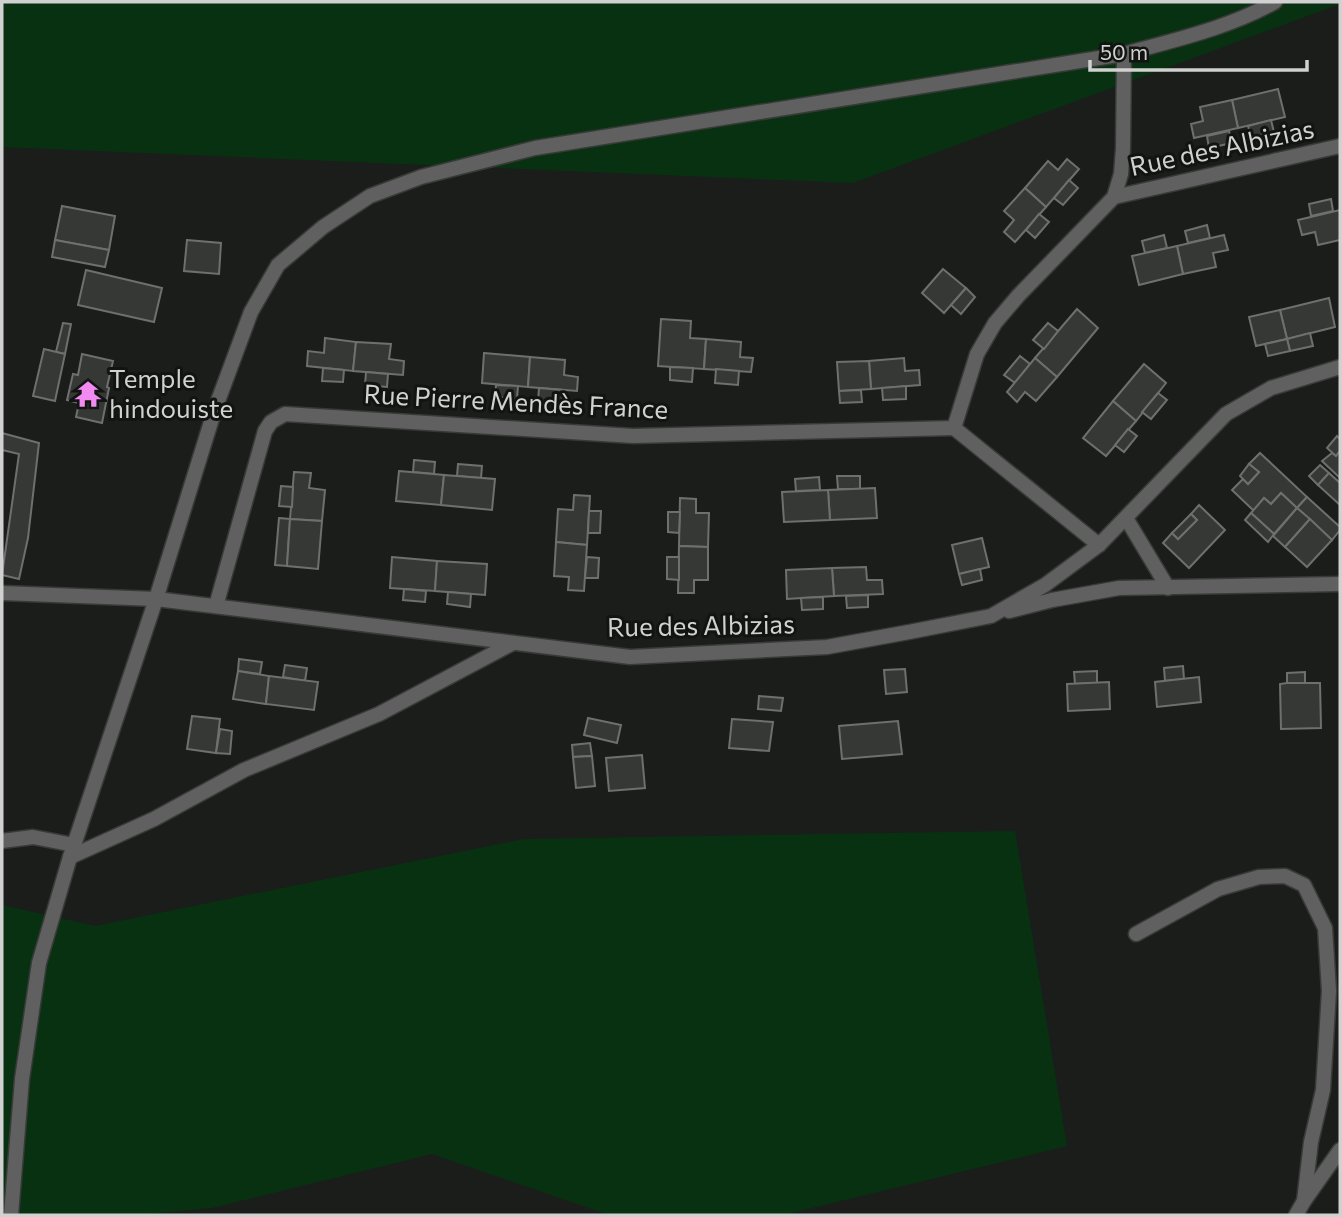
<svg xmlns="http://www.w3.org/2000/svg" width="1342" height="1217" font-family="Commissioner,sans-serif">
	<style>
		.green { fill: #083112 }
		.building { fill: #363836; stroke: #6d706d; stroke-width: 2 }
		.lines { fill: none; stroke-linecap: round; stroke-linejoin: round }
		.lane-casing { stroke: #383a38; stroke-width: 17 }
		.street-casing { stroke: #383a38; stroke-width: 17 }
		.lane { stroke: #5f605f; stroke-width: 14 }
		.street { stroke: #5f605f; stroke-width: 14 }
		.labels { text-anchor: middle; stroke-width: 6; stroke-linejoin: round; paint-order: stroke }
		.street-label { font-size: 26px; fill: #d0d1d0; stroke: #121412 }
		.poi-label { font-size: 26px; fill: #d0d1d0; stroke: #121412; text-anchor: start }
	</style>
	<rect width="100%" height="100%" fill="#1b1d1b"/>
	<g class="green">
		<path d="M2,2H1340V4L853,183L2,147Z"/>
		<path d="M1015,831L1067,1146L783,1215H609L432,1154L212,1208L137,1215H2V905L95,926L524,839Z"/>
	</g>
	<g class="building">
		<path d="M1278,89L1285,117L1238,128L1232,100Z"/>
		<path d="M1232,100L1238,128L1194,138L1191,124L1203,121L1200,107Z"/>
		<path d="M1271,120L1274,132L1251,137L1248,126Z"/>
		<path d="M1229,131L1232,143L1209,148L1207,136Z"/>
		<path d="M1067,159L1079,169L1046,207L1025,188L1048,161L1058,170Z"/>
		<path d="M1069,180L1078,188L1063,205L1054,198Z"/>
		<path d="M1025,188L1046,207L1015,242L1004,232L1014,220L1004,211Z"/>
		<path d="M1331,199L1333,211L1311,216L1309,204Z"/>
		<path d="M62,206L115,216L109,250L55,240Z"/>
		<path d="M1340,210V240L1318,245L1315,232L1302,235L1298,220Z"/>
		<path d="M1039,214L1049,222L1035,238L1026,230Z"/>
		<path d="M1207,225L1210,238L1188,243L1185,231Z"/>
		<path d="M1164,235L1167,248L1145,253L1142,241Z"/>
		<path d="M1224,235L1228,250L1213,253L1216,267L1183,274L1177,246Z"/>
		<path d="M55,240L109,250L105,267L52,257Z"/>
		<path d="M187,240L221,243L219,274L184,271Z"/>
		<path d="M1177,246L1183,274L1139,285L1132,256Z"/>
		<path d="M943,269L966,288L944,313L922,293Z"/>
		<path d="M86,270L162,288L154,322L78,305Z"/>
		<path d="M966,288L975,297L961,314L951,305Z"/>
		<path d="M1329,298L1335,327L1287,339L1280,310Z"/>
		<path d="M1077,309L1098,328L1057,377L1035,358Z"/>
		<path d="M1280,310L1287,339L1256,346L1249,317Z"/>
		<path d="M661,319L691,321L690,338L706,339L704,369L658,366Z"/>
		<path d="M63,323L71,324L65,354L56,352Z"/>
		<path d="M1048,323L1058,331L1044,349L1033,340Z"/>
		<path d="M1310,333L1313,346L1290,351L1287,339Z"/>
		<path d="M325,338L356,342L353,371L307,366L308,351L324,353Z"/>
		<path d="M706,339L741,342L740,357L753,358L751,372L704,369Z"/>
		<path d="M1287,339L1290,351L1268,356L1265,344Z"/>
		<path d="M356,342L391,344L389,359L404,361L403,375L353,371Z"/>
		<path d="M44,349L65,354L55,401L33,396Z"/>
		<path d="M484,353L530,357L528,387L482,383Z"/>
		<path d="M82,354L113,361L107,387L109,388L102,423L76,417L79,403L67,400L73,374L78,375Z"/>
		<path d="M1020,356L1030,364L1015,383L1004,375Z"/>
		<path d="M530,357L565,360L564,375L578,377L577,391L528,387Z"/>
		<path d="M904,358L905,371L919,370L920,385L871,389L869,361Z"/>
		<path d="M1035,358L1057,377L1036,401L1025,392L1017,402L1007,392Z"/>
		<path d="M869,361L871,389L839,391L837,362Z"/>
		<path d="M1144,364L1166,383L1136,421L1113,401Z"/>
		<path d="M670,367L693,368L692,382L670,380Z"/>
		<path d="M323,368L344,370L343,382L322,381Z"/>
		<path d="M716,369L739,371L738,385L715,383Z"/>
		<path d="M366,372L388,374L387,387L365,385Z"/>
		<path d="M496,385L518,386L517,399L495,397Z"/>
		<path d="M906,386V399L883,400L882,388Z"/>
		<path d="M539,388L563,390L562,402L538,401Z"/>
		<path d="M861,390L862,402L840,403L839,391Z"/>
		<path d="M1158,393L1167,400L1151,419L1142,412Z"/>
		<path d="M1113,401L1136,421L1106,456L1083,438Z"/>
		<path d="M1128,429L1137,436L1124,452L1115,445Z"/>
		<path d="M2,433L39,443L28,538L19,579L2,575L19,454L2,450Z"/>
		<path d="M1337,436L1340,439V451L1336,456L1327,448Z"/>
		<path d="M1340,451V478L1322,461L1332,453L1336,456Z"/>
		<path d="M1260,453L1307,497L1297,508L1281,493L1271,504L1264,498L1254,511L1232,490L1243,479L1248,484L1259,472L1249,464Z"/>
		<path d="M414,460L435,462L434,474L413,472Z"/>
		<path d="M458,464L482,466L481,478L457,476Z"/>
		<path d="M1249,464L1259,472L1248,484L1240,476Z"/>
		<path d="M1320,465L1329,473L1318,485L1309,476Z"/>
		<path d="M399,471L444,475L441,505L396,501Z"/>
		<path d="M294,472L311,473L309,488L325,490L322,521L290,519Z"/>
		<path d="M1329,473L1340,483V505L1318,485Z"/>
		<path d="M444,475L495,479L492,510L441,505Z"/>
		<path d="M837,476H860V489H838Z"/>
		<path d="M819,477L820,490L796,491L795,479Z"/>
		<path d="M281,486L293,487L292,507L279,506Z"/>
		<path d="M875,488L877,518L830,520L828,490Z"/>
		<path d="M828,490L830,520L784,522L782,492Z"/>
		<path d="M1281,493L1297,508L1274,534L1251,513L1264,498L1271,504Z"/>
		<path d="M574,495L590,496L587,545L556,542L558,509L573,510Z"/>
		<path d="M1307,497L1340,527V530L1332,540L1297,508Z"/>
		<path d="M680,498L696,499V513H709L708,547L679,546Z"/>
		<path d="M1199,505L1225,530L1189,568L1163,543L1172,533L1178,539L1197,520L1191,514Z"/>
		<path d="M1297,508L1310,519L1285,547L1273,536Z"/>
		<path d="M589,511H601L600,533H588Z"/>
		<path d="M668,512H680L679,533L668,532Z"/>
		<path d="M1251,513L1274,534L1268,542L1245,520Z"/>
		<path d="M1191,514L1197,520L1178,539L1172,533Z"/>
		<path d="M279,518L290,519L287,566L275,565Z"/>
		<path d="M290,519L322,521L318,569L287,566Z"/>
		<path d="M1310,519L1332,540L1307,567L1285,547Z"/>
		<path d="M982,538L989,567L959,574L952,545Z"/>
		<path d="M556,542L587,545L584,591L568,590L569,577L554,576Z"/>
		<path d="M679,546L708,547V580H694V593H678Z"/>
		<path d="M392,557L437,561L435,591L390,588Z"/>
		<path d="M587,557L599,558L598,578H585Z"/>
		<path d="M667,557H679V580L667,579Z"/>
		<path d="M437,561L487,564L485,595L435,591Z"/>
		<path d="M866,567L867,580H882L883,594L834,596L832,568Z"/>
		<path d="M832,568L834,596L787,599L786,570Z"/>
		<path d="M980,569L982,580L962,585L959,574Z"/>
		<path d="M404,589L426,591L425,602L403,600Z"/>
		<path d="M448,592L471,594L470,607L447,604Z"/>
		<path d="M868,595V607L847,608L846,596Z"/>
		<path d="M823,597V609L802,610L801,598Z"/>
		<path d="M239,659L262,662L260,674L238,671Z"/>
		<path d="M285,665L307,668L305,681L283,677Z"/>
		<path d="M1183,666L1184,679L1165,681L1164,668Z"/>
		<path d="M905,669L907,692L886,694L884,670Z"/>
		<path d="M238,671L269,676L266,704L233,699Z"/>
		<path d="M1097,671V683L1075,684L1074,672Z"/>
		<path d="M1305,672V683H1287V673Z"/>
		<path d="M269,676L318,682L314,710L266,704Z"/>
		<path d="M1199,677L1201,702L1157,707L1155,682Z"/>
		<path d="M1109,682L1110,709L1068,711L1067,684Z"/>
		<path d="M1287,683H1320L1321,728L1281,729L1280,684Z"/>
		<path d="M759,696L783,698L781,711L758,709Z"/>
		<path d="M192,716L220,719L216,753L187,749Z"/>
		<path d="M588,718L621,725L617,743L584,735Z"/>
		<path d="M732,719L773,722L769,751L729,748Z"/>
		<path d="M898,721L902,754L842,759L839,726Z"/>
		<path d="M220,729L232,731L230,754L216,753Z"/>
		<path d="M590,743L592,756L573,757L572,745Z"/>
		<path d="M642,755L645,788L609,791L606,758Z"/>
		<path d="M592,756L595,786L576,788L573,757Z"/>
	</g>
	<g class="lines">
		<defs>
			<g id="lane">
				<path d="M215,409L251,312L278,265L323,227L370,196L421,177L535,148L1124,54C1174,40 1229,28 1275,2"/>
				<path d="M2,593L156,599"/>
			</g>
			<g id="street">
				<path d="M1114,197L1340,146"/>
				<path d="M1126,518L1168,588"/>
				<path d="M1099,545L954,428L977,354L995,323L1018,296L1114,197L1121,174L1123,149L1124,54"/>
				<path d="M156,599L630,657L827,647L909,632L991,616L1045,585L1099,545L1226,414L1271,388L1340,367"/>
				<path d="M216,606L265,431L271,422L285,414L633,436L954,428"/>
				<path d="M1009,611L1052,600L1119,588L1340,584"/>
				<path d="M2,841L33,837L74,845"/>
				<path d="M70,857L154,819L244,770L379,714L513,643"/>
				<path d="M1136,934L1218,889L1259,877L1285,876L1304,885L1325,928L1329,991L1323,1090L1311,1142L1304,1201"/>
				<path d="M11,1215L22,1079L39,963L70,857L156,599L215,409"/>
				<path d="M1296,1215L1304,1201L1340,1150"/>
			</g>
		</defs>
		<use href="#lane" class="lane-casing"/>
		<use href="#street" class="street-casing"/>
		<use href="#lane" class="lane"/>
		<use href="#street" class="street"/>
	</g>
	<defs>
		<symbol id="temple-bare" viewBox="-9 -9 18 18"><path d="M0-6L5-2H3V0L6.5 2.5H4V6H1.5V3h-3V6H-4V2.5H-6.5L-3 0V-2H-5Z" fill="#f38af2" stroke="#121412" stroke-width="2.5" paint-order="stroke"/></symbol>
	</defs>
	<g fill-rule="evenodd">
		<use href="#temple-bare" x="69" y="375" width="38" height="38"/>
	</g>
	<g class="labels">
		<g class="street-label">
			<text transform="translate(1222 148) rotate(-12)" y="9">Rue des Albizias</text>
			<text transform="translate(516 402) rotate(3)" y="9">Rue Pierre Mendès France</text>
			<text transform="translate(701 626) rotate(-1)" y="9">Rue des Albizias</text>
		</g>
		<g class="poi-label">
			<text x="109" y="388">Temple<tspan x="109" dy="30">hindouiste</tspan></text>
		</g>
	</g>
	<rect width="1342" height="1217" fill="none" stroke="#d0d1d0" stroke-width="7"/>
	<path d="M1090 60v10h217v-10" fill="none" stroke="#d0d1d0" stroke-width="3.5"/>
	<text x="1100" y="60" font-size="21" fill="#d0d1d0" stroke="#121412" stroke-width="5" paint-order="stroke">50 m</text>
</svg>
